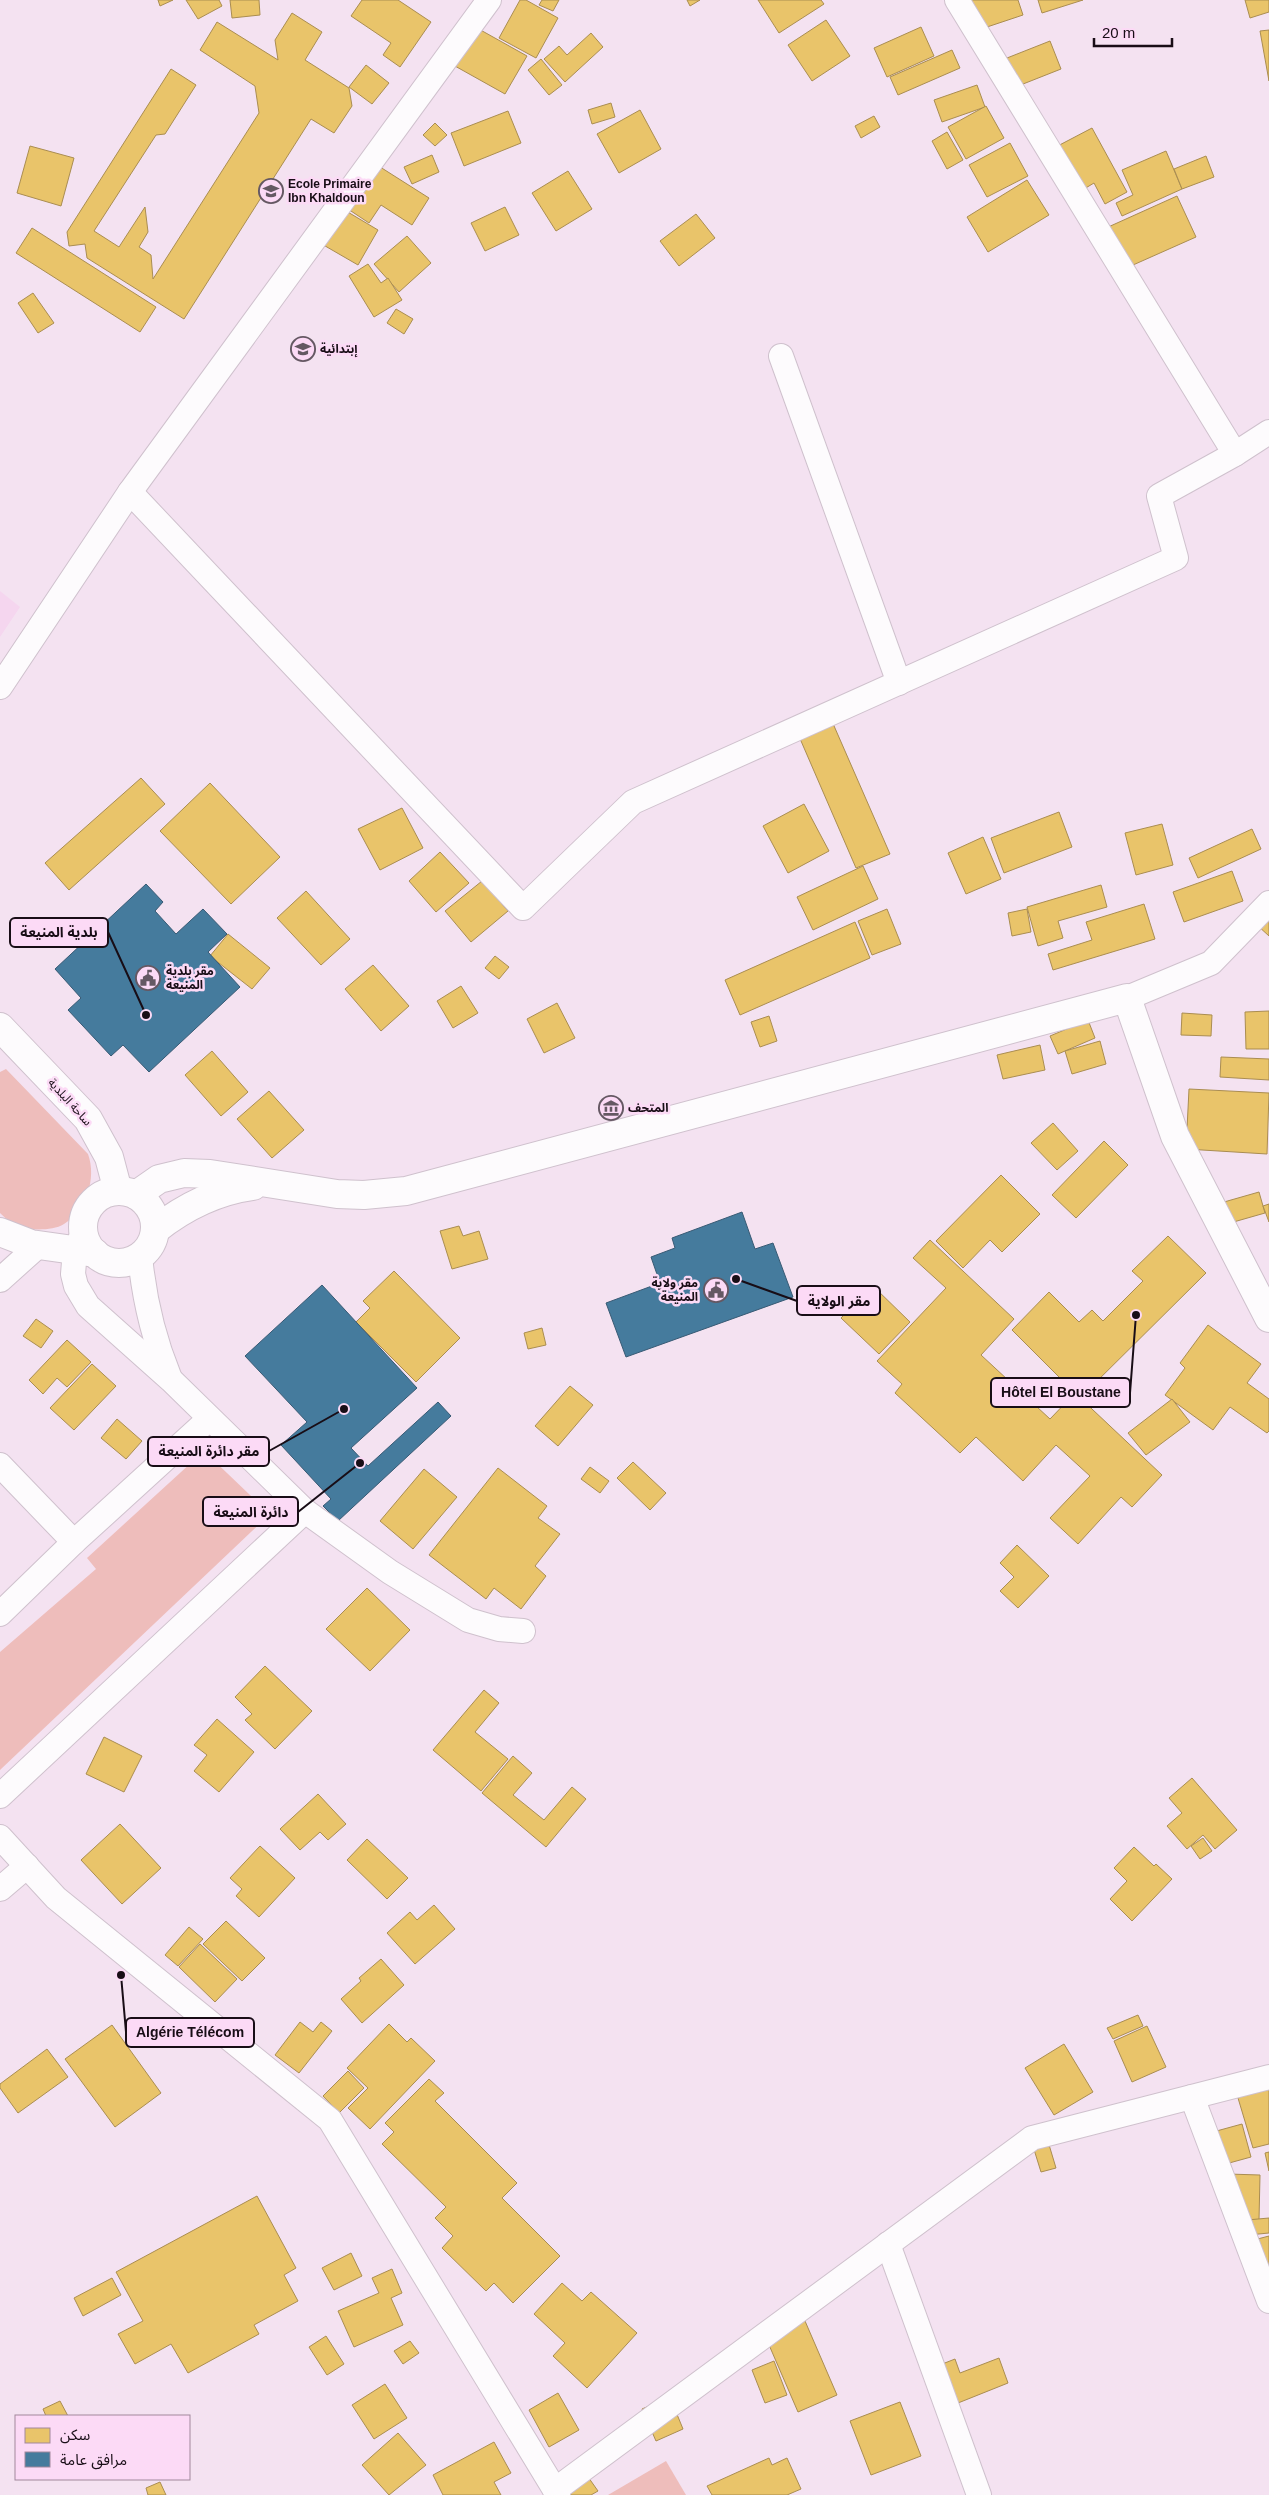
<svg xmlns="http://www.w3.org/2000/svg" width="1269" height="2495" font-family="Arial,'Noto Sans Arabic',sans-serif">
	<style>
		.built { fill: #f5d6ef }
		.green { fill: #eebdbb }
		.homes { fill: #e9c46a; stroke: #aa8d51 }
		.public { fill: #457b9d; stroke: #385a74 }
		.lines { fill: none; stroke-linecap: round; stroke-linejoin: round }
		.minor-casing { stroke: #cfc1cd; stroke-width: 26 }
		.tertiary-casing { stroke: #cfc1cd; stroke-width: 30 }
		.minor { stroke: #fdfbfd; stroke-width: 24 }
		.tertiary { stroke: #fdfbfd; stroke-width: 28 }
		.labels { text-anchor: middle; stroke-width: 5; stroke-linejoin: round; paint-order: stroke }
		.poi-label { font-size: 12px; font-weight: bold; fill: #180d16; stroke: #fcdaf6; text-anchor: start }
		.street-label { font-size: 12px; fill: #180d16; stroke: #fcdaf6 }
		.leader { fill: none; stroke: #180d16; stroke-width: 2 }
		.callout-dot { fill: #180d16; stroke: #fcdaf6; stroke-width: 2 }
		.callout { fill: #fcdaf6; stroke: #180d16; stroke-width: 2 }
		.callout-label { font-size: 14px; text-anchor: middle; font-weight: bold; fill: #180d16 }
	</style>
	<rect width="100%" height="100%" fill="#f4e2f1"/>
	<path class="built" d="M0,591L20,607L0,637Z"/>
	<g class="green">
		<path d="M6,1069L88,1154C97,1179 86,1210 64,1224C51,1232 30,1229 16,1228L0,1213V1072Z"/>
		<path d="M204,1451L270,1514L0,1770V1652L96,1569L87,1558Z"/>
		<path d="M666,2461L686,2495H608Z"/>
	</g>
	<g class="homes">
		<path d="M158,0H173L160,6Z"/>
		<path d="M186,0H219L222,6L198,19Z"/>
		<path d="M230,0H259L260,15L232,18Z"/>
		<path d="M362,0H398L431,22L400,67L383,55L391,43L351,16Z"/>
		<path d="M520,0H526L558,18L536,58L499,38Z"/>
		<path d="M542,0H559L553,11L539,5Z"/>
		<path d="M687,0H700L690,6Z"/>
		<path d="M758,0H821L824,4L779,33Z"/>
		<path d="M965,0H1018L1023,15L975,31Z"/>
		<path d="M1038,0H1083L1042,13Z"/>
		<path d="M1245,0H1269V12L1250,18Z"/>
		<path d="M292,13L322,32L305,60L349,88L352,106L334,133L311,119L184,319L87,258L85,244L69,246L67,232L171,69L196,85L165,134L156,135L94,231L119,247L145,207L148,232L139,247L151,255L153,279L259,113L255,86L200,50L217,22L278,60L275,40Z"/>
		<path d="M826,20L850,56L812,81L788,45Z"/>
		<path d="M468,23L527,56L505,94L446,61Z"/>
		<path d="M921,27L934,56L887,77L874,48Z"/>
		<path d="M1269,30V81L1260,31Z"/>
		<path d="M591,33L603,47L565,82L544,59L559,46L567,55Z"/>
		<path d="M1050,41L1061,69L1018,86L1007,58Z"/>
		<path d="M952,50L960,68L898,95L890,77Z"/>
		<path d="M541,59L562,85L549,95L528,70Z"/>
		<path d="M366,65L389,83L372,104L349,87Z"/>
		<path d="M977,85L985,107L942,122L934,100Z"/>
		<path d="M611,103L615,117L592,124L588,110Z"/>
		<path d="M986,106L1004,138L966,159L948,127Z"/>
		<path d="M640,110L661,149L619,173L597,134Z"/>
		<path d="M508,111L521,143L464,166L451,133Z"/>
		<path d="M874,116L880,127L861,138L855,126Z"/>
		<path d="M435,123L447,135L435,146L423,135Z"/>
		<path d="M1092,128L1127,192L1105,204L1094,183L1084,189L1050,150Z"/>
		<path d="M947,132L963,160L947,169L932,141Z"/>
		<path d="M1010,143L1028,176L987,197L969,165Z"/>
		<path d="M30,146L74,158L61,206L17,193Z"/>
		<path d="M1166,151L1182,189L1122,216L1116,203L1133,195L1122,170Z"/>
		<path d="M432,155L439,172L412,184L404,167Z"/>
		<path d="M1206,156L1214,177L1182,189L1174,169Z"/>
		<path d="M377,165L429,198L412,225L381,205L369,223L348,209Z"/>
		<path d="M568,171L592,209L556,231L532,193Z"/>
		<path d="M1027,180L1049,215L988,252L967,217Z"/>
		<path d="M1177,196L1196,237L1124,269L1106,228Z"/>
		<path d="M505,207L519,235L485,251L471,223Z"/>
		<path d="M341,208L378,230L358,265L320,243Z"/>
		<path d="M696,214L715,238L679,266L660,241Z"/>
		<path d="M32,228L156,307L140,332L16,253Z"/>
		<path d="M407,236L431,263L399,292L374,264Z"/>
		<path d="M368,264L381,283L388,278L402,300L374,317L349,276Z"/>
		<path d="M33,293L54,323L38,333L18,303Z"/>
		<path d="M396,309L413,319L404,334L387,323Z"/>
		<path d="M831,719L890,854L856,868L798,734Z"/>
		<path d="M141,778L165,804L69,890L45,863Z"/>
		<path d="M210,783L280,857L231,904L160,831Z"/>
		<path d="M804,804L829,851L788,873L763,826Z"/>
		<path d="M402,808L423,848L380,870L358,829Z"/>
		<path d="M1059,812L1072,847L1004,873L991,838Z"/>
		<path d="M1162,824L1173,865L1136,875L1125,833Z"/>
		<path d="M1252,829L1261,849L1198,878L1189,858Z"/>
		<path d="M983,837L1001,879L966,894L948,853Z"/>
		<path d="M440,852L469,883L436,912L409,881Z"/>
		<path d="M863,866L878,899L813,930L797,897Z"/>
		<path d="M1232,871L1243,901L1184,922L1173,892Z"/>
		<path d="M482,881L508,911L471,942L445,911Z"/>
		<path d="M1101,885L1107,907L1058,921L1063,938L1038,946L1027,907Z"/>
		<path d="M306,891L350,939L321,965L277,918Z"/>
		<path d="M1144,904L1155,939L1053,970L1048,954L1092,940L1086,922Z"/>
		<path d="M887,909L901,944L872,955L858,921Z"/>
		<path d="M1027,909L1031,932L1012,936L1008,913Z"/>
		<path d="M1269,911V936L1257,925Z"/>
		<path d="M855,922L870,958L740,1015L725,980Z"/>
		<path d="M228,934L270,968L252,989L210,956Z"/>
		<path d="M495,956L509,967L499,979L485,968Z"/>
		<path d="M373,965L409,1006L381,1031L345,989Z"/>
		<path d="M461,986L478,1013L453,1028L437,1001Z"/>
		<path d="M557,1003L575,1038L544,1053L527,1019Z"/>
		<path d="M1269,1011V1049H1246L1245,1012Z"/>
		<path d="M1182,1013L1212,1015L1211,1036L1181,1035Z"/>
		<path d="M769,1016L777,1041L760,1047L751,1022Z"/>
		<path d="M1088,1020L1095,1038L1058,1054L1050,1036Z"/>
		<path d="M1100,1041L1106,1064L1072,1074L1065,1051Z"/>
		<path d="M1040,1045L1045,1070L1003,1079L997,1055Z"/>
		<path d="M212,1051L248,1092L221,1116L185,1075Z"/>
		<path d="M1221,1057L1269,1059V1080L1220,1077Z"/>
		<path d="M1189,1089L1269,1093L1267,1154L1186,1149Z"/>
		<path d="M269,1091L304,1130L272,1158L237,1119Z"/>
		<path d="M1053,1123L1078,1151L1057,1170L1031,1143Z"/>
		<path d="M1104,1141L1128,1165L1076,1218L1052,1195Z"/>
		<path d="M1001,1175L1040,1214L1002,1252L990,1240L963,1268L936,1241Z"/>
		<path d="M1259,1192L1265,1213L1230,1223L1224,1202Z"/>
		<path d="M1269,1204V1222L1263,1206Z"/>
		<path d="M459,1226L463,1236L479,1231L488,1259L452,1269L440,1231Z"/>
		<path d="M1168,1236L1206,1273L1080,1398L1012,1330L1049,1292L1079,1322L1092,1310L1103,1321L1143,1281L1132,1271Z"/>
		<path d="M930,1240L1014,1319L981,1355L1050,1419L1075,1393L1162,1475L1132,1507L1121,1497L1078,1544L1050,1518L1090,1476L1056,1445L1023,1481L976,1437L960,1453L895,1393L902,1384L877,1361L946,1288L913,1258Z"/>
		<path d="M394,1271L460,1338L416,1382L356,1322L370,1308L363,1301Z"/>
		<path d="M873,1286L910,1322L879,1354L841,1318Z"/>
		<path d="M36,1319L53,1331L41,1348L23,1336Z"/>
		<path d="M1208,1325L1261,1364L1247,1383L1269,1399V1431L1267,1433L1230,1407L1213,1430L1165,1395L1185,1368L1180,1363Z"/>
		<path d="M542,1328L546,1345L528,1349L524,1333Z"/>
		<path d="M67,1340L91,1362L67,1387L57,1378L43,1394L29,1380Z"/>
		<path d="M92,1364L116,1386L74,1430L50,1408Z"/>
		<path d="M570,1386L593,1405L558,1446L535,1426Z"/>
		<path d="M1172,1399L1190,1422L1146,1455L1128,1433Z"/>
		<path d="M117,1419L142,1441L126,1459L101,1438Z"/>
		<path d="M633,1462L666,1493L650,1510L617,1478Z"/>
		<path d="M590,1467L609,1481L600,1493L581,1479Z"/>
		<path d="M498,1468L547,1506L538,1518L560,1534L535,1566L546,1576L521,1609L494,1588L486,1599L429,1555Z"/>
		<path d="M424,1469L457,1497L413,1549L380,1521Z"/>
		<path d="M1017,1545L1049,1576L1018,1608L1000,1591L1014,1577L1000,1563Z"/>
		<path d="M367,1588L410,1630L370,1671L326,1629Z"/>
		<path d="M265,1666L312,1711L275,1749L245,1720L252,1714L235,1697Z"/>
		<path d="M484,1690L499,1703L475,1732L508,1759L481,1791L433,1750Z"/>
		<path d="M217,1719L254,1752L219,1792L194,1771L207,1755L194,1745Z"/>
		<path d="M104,1737L142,1756L124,1792L86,1774Z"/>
		<path d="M513,1756L532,1773L513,1795L544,1820L572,1787L586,1799L546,1847L482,1793Z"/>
		<path d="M1192,1778L1237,1830L1215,1849L1203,1835L1187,1849L1167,1826L1182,1813L1169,1798Z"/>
		<path d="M318,1794L346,1824L328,1840L320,1832L300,1850L280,1829Z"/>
		<path d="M120,1824L161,1868L122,1904L81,1860Z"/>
		<path d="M1203,1838L1212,1851L1200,1859L1191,1846Z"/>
		<path d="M367,1839L408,1878L387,1899L347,1860Z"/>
		<path d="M260,1846L295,1878L259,1917L236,1896L242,1889L230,1878Z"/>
		<path d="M1134,1847L1154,1866L1156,1864L1172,1879L1132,1921L1110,1899L1127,1881L1114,1868Z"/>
		<path d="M434,1905L455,1929L415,1964L387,1933L410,1912L417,1920Z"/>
		<path d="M226,1921L265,1958L242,1981L203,1944Z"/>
		<path d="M189,1927L203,1939L178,1966L165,1955Z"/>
		<path d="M200,1944L237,1979L215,2002L179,1967Z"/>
		<path d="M381,1959L404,1985L362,2023L341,1999L361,1981L359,1978Z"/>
		<path d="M1138,2015L1143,2026L1113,2039L1107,2028Z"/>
		<path d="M300,2022L313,2032L321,2022L332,2031L299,2073L275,2055Z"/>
		<path d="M389,2024L407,2042L411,2038L435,2061L370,2129L348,2108L368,2088L347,2068Z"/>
		<path d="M112,2025L161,2093L115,2127L65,2059Z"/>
		<path d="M1147,2026L1166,2067L1132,2082L1114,2041Z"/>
		<path d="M1064,2044L1093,2092L1054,2115L1025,2068Z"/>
		<path d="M47,2049L68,2077L18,2113L0,2088V2084Z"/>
		<path d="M348,2071L364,2088L339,2113L323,2096Z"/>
		<path d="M1269,2078V2144L1253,2148L1235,2088Z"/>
		<path d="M429,2079L444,2093L435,2101L517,2183L502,2198L560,2256L513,2303L494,2283L486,2291L442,2248L453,2236L435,2218L446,2207L382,2144L394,2132L385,2123Z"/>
		<path d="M1242,2124L1251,2157L1211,2168L1202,2135Z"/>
		<path d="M1047,2138L1056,2168L1041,2172L1032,2143Z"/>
		<path d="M1269,2152V2171L1265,2153Z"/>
		<path d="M1228,2174L1260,2175L1259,2220L1226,2219Z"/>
		<path d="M257,2196L296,2268L284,2275L298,2301L254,2325L259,2334L188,2373L171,2344L135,2364L118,2334L143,2321L116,2272Z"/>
		<path d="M1269,2218V2233L1238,2236L1236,2221Z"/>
		<path d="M1269,2236V2285L1246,2242Z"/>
		<path d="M351,2253L362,2276L334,2290L322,2268Z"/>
		<path d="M392,2269L402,2293L391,2298L403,2325L354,2347L338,2311L379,2293L372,2278Z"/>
		<path d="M112,2278L121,2295L83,2316L74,2298Z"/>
		<path d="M562,2283L582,2301L591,2292L637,2333L587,2388L553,2356L565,2343L534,2314Z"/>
		<path d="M805,2321L837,2395L798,2412L766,2338Z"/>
		<path d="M326,2336L344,2364L327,2375L309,2347Z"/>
		<path d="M410,2341L419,2353L403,2364L394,2351Z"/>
		<path d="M999,2358L1008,2383L943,2409L927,2370L955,2359L960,2373Z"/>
		<path d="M774,2361L787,2395L765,2403L752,2370Z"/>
		<path d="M385,2384L407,2418L374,2439L352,2405Z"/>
		<path d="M558,2393L579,2430L549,2447L529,2410Z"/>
		<path d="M679,2393L674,2407L683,2429L656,2441L642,2409Z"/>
		<path d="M60,2401L68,2416H46L43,2409Z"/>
		<path d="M900,2402L921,2456L871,2475L850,2421Z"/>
		<path d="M398,2433L426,2465L389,2495L362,2465Z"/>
		<path d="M494,2442L511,2473L494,2482L501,2495H443L433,2475Z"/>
		<path d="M769,2458L772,2465L787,2458L801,2489L787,2495H712L707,2486Z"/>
		<path d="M586,2474L598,2491L591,2495H571L566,2488Z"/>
		<path d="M160,2482L166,2495H148L146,2488Z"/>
	</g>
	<g class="public">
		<path d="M146,884L163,902L155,911L176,934L203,909L227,934L208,952L240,987L149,1072L123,1045L111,1056L68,1010L81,998L55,969Z"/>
		<path d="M742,1212L755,1249L773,1243L793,1297L626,1357L606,1303L660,1283L651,1257L675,1248L672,1238Z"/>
		<path d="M322,1285L417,1388L351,1448L368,1466L438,1402L451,1416L338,1521L323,1506L331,1499L281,1445L307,1422L245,1356Z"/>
	</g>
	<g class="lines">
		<defs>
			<g id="minor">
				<path d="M957,0L1235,454"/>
				<path d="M781,356L899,683"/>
				<path d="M130,492L523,908L633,802L1176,558L1159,496L1235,454L1269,432"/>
				<path d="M0,687L130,492L489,0"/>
				<path d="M1127,998L1211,963L1269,903"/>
				<path d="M84,1232L75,1250L73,1274L76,1286L88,1306L171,1380L305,1511L390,1572L468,1620L499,1629L523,1631"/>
				<path d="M140,1256C144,1298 153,1337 169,1376"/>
				<path d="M0,1280L39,1245"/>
				<path d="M0,1465L74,1542"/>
				<path d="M0,1614L74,1542L209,1419"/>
				<path d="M0,1796L305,1511"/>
				<path d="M0,1837L56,1898L330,2120L558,2495"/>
				<path d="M0,1889L27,1866"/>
				<path d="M1192,2097L1269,2301"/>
				<path d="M888,2244L979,2495"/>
				<path d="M555,2490L1032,2138L1269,2077"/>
			</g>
			<g id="tertiary">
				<path d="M0,1027L88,1119L109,1157L118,1191"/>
				<circle cx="119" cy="1227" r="36"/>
				<path d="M136,1195L159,1179L184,1173L210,1174L337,1194L364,1195L406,1191L1127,998L1175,1136L1269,1318"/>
				<path d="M155,1230C184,1207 216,1191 253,1186"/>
				<path d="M0,1232L31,1244L95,1253"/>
			</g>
		</defs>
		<use href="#minor" class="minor-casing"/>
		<use href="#tertiary" class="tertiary-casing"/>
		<use href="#minor" class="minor"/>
		<use href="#tertiary" class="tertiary"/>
	</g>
	<defs>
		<symbol id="school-ring" viewBox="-11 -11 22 22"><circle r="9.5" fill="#fcdaf6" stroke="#655863" stroke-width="1.5"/><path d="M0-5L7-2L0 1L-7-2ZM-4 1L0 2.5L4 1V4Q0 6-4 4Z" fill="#655863"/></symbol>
		<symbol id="civic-ring" viewBox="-11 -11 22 22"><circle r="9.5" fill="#fcdaf6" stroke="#655863" stroke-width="1.5"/><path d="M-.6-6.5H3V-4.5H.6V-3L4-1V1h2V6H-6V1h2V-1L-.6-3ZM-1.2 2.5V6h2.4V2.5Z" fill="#655863"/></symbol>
		<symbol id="museum-ring" viewBox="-11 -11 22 22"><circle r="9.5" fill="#fcdaf6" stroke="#655863" stroke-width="1.5"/><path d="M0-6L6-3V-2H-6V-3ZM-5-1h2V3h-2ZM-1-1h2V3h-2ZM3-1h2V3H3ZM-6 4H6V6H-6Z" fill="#655863"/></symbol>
	</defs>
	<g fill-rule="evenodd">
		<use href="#school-ring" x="257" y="177" width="28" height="28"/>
		<use href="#school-ring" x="289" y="335" width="28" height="28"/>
		<use href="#civic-ring" x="134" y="964" width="28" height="28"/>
		<use href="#museum-ring" x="597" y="1094" width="28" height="28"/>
		<use href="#civic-ring" x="702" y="1276" width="28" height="28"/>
	</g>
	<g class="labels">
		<g class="poi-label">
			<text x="288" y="188">Ecole Primaire<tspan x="288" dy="14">Ibn Khaldoun</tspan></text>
			<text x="320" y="353">إبتدائية</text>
			<text x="166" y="975">مقر بلدية<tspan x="166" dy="14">المنيعة</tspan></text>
			<text x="628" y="1112">المتحف</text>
			<text x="698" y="1287" text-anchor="end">مقر ولاية<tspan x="698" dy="14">المنيعة</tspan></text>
		</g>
		<g class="street-label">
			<text transform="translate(70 1102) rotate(48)" y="4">ساحة البلدية</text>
		</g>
	</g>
	<path class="leader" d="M146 1015L108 932M736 1279L797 1301M1136 1315L1130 1393M344 1409L269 1451M360 1463L298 1512M121 1975L126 2032"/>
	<g class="callout-dot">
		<circle cx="146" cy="1015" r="5"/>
		<circle cx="736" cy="1279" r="5"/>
		<circle cx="1136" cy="1315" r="5"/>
		<circle cx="344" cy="1409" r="5"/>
		<circle cx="360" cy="1463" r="5"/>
		<circle cx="121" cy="1975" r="5"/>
	</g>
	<g class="callout">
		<rect x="10" y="918" width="98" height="29" rx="5"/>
		<rect x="797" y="1286" width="83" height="29" rx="5"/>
		<rect x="991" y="1378" width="139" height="29" rx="5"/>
		<rect x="148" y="1437" width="121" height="29" rx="5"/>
		<rect x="203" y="1497" width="95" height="29" rx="5"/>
		<rect x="126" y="2018" width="128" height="29" rx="5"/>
	</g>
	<g class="callout-label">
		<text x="59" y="937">بلدية المنيعة</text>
		<text x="839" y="1306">مقر الولاية</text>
		<text x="1061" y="1397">Hôtel El Boustane</text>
		<text x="209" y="1456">مقر دائرة المنيعة</text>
		<text x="251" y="1517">دائرة المنيعة</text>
		<text x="190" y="2037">Algérie Télécom</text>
	</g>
	<rect x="15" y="2415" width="175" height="65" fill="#fcdaf6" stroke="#a1889c"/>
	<rect x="25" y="2428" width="25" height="15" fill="#e9c46a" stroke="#a1889c"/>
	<text x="60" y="2440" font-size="15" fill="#180d16">سكن</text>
	<rect x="25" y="2452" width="25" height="15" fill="#457b9d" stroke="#a1889c"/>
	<text x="60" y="2465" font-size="15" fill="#180d16">مرافق عامة</text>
	<path d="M1094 38v8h78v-8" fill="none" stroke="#180d16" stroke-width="2.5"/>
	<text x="1102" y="38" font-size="15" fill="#180d16" stroke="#fcdaf6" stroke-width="4" paint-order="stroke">20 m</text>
</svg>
